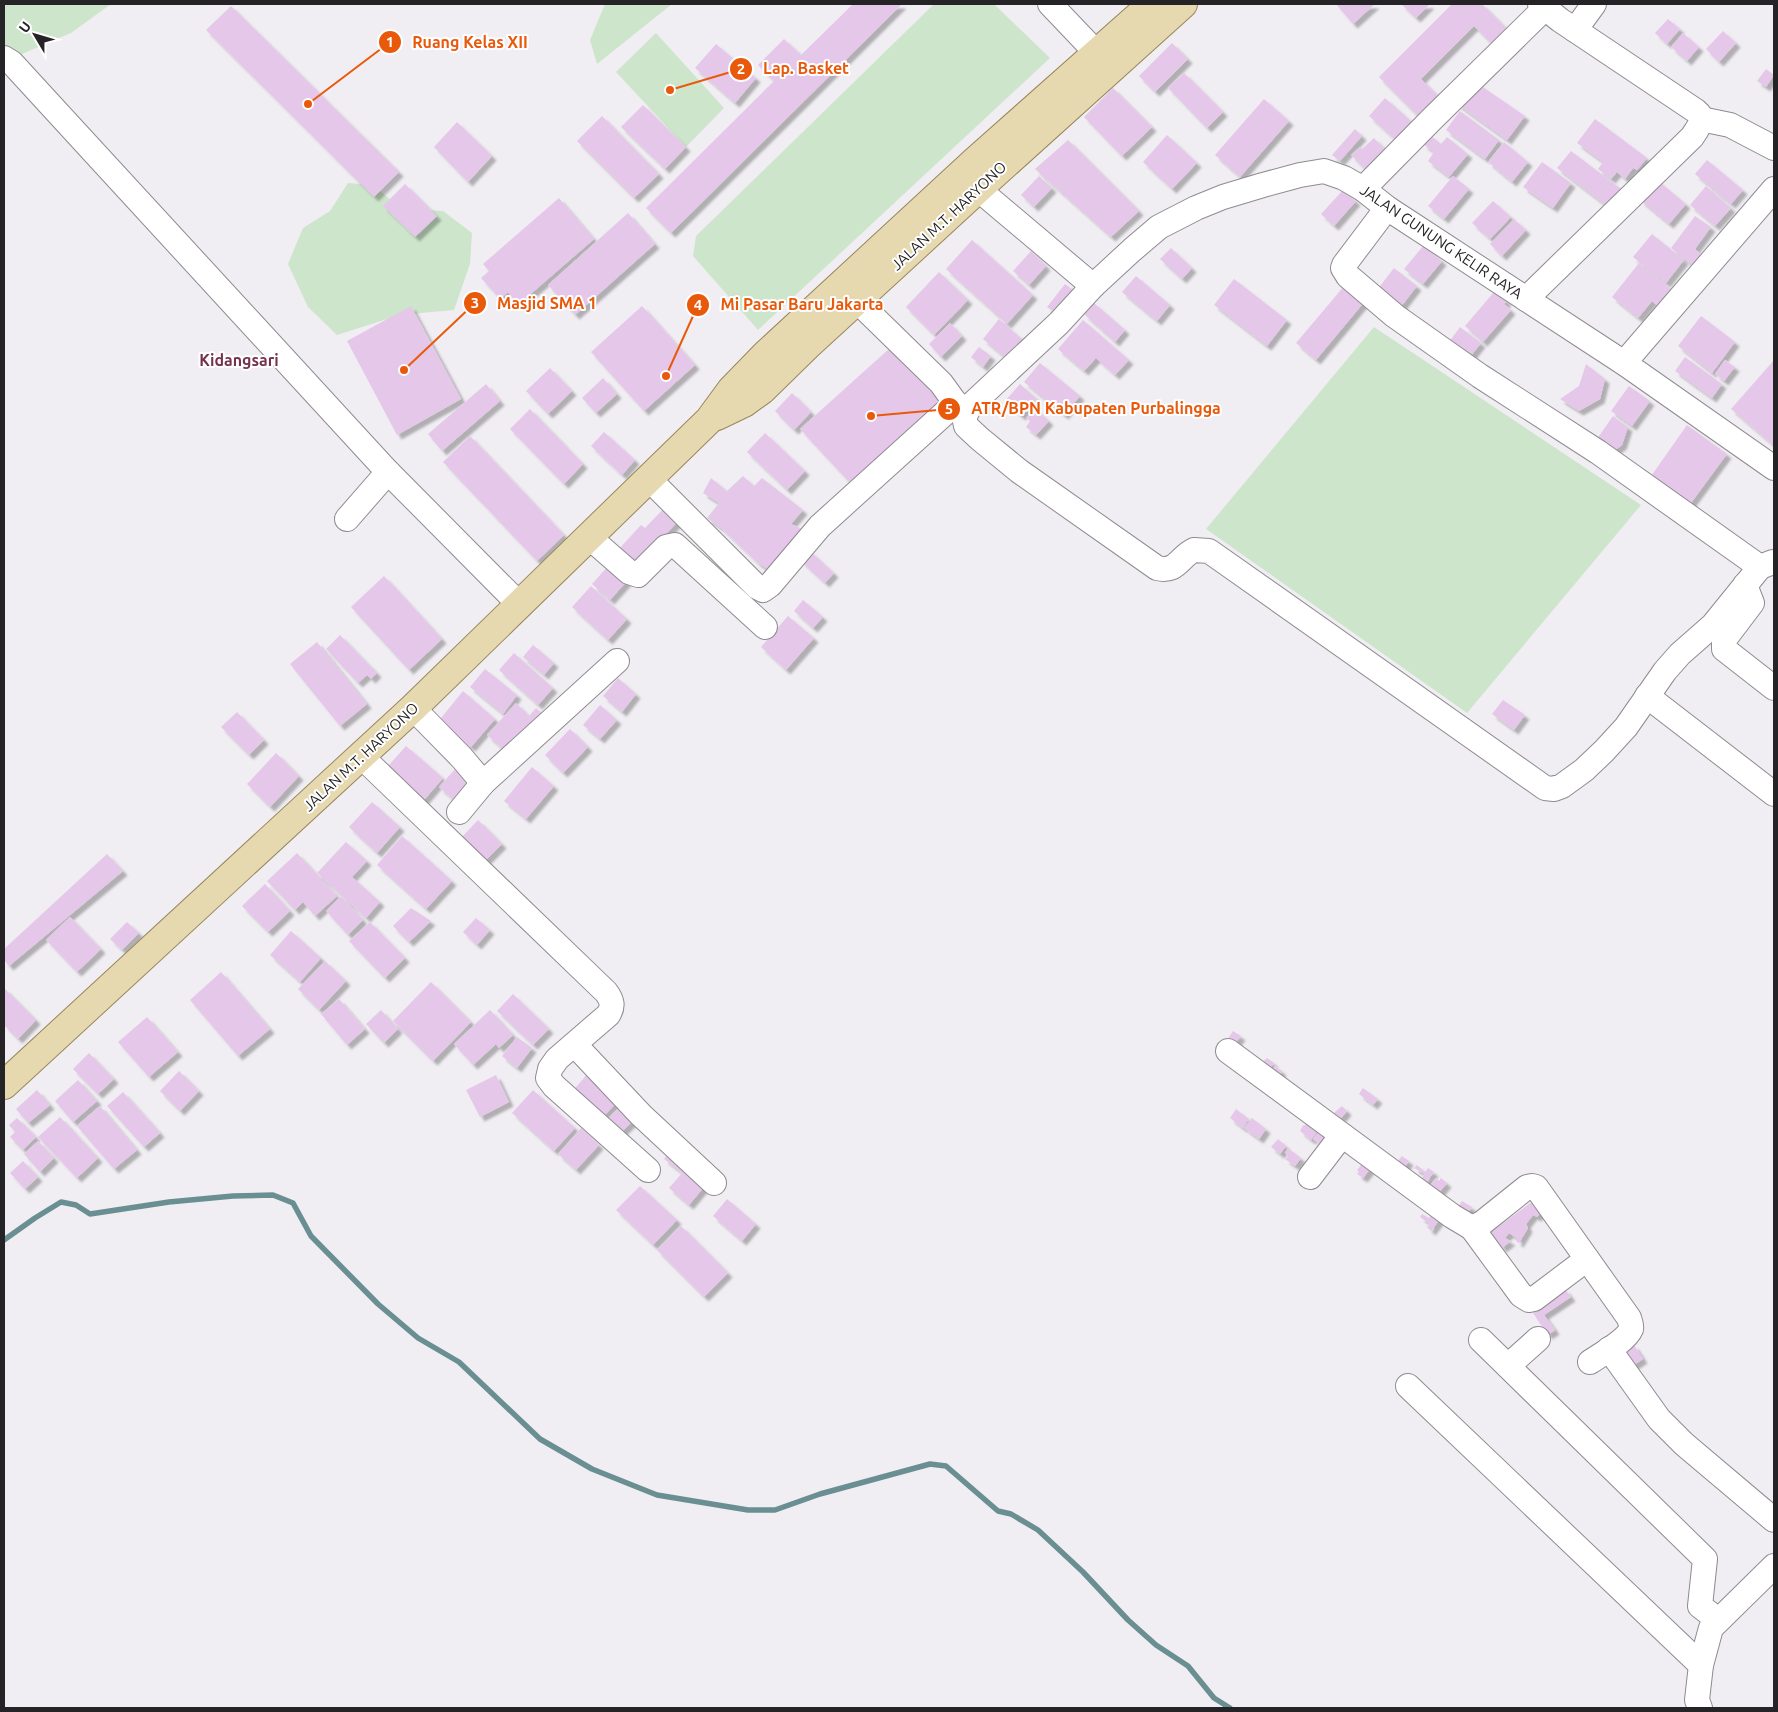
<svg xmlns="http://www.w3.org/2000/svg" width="1778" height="1712" font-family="Ubuntu,sans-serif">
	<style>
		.green { fill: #cde5cb }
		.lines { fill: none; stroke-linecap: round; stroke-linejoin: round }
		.stream { stroke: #6a8f92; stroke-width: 5.5 }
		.building { fill: #e5c7e9; filter: url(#shadow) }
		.minor-casing { stroke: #8f8b90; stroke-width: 26 }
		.major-casing { stroke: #97885c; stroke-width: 30 }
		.minor { stroke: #fff; stroke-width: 24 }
		.major { stroke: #e6d8af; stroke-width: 28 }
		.labels { text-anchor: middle; stroke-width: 4; stroke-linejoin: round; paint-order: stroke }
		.street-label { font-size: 15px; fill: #252325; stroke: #fff }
		.neighbourhood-label { font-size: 16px; font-weight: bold; fill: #76324c; stroke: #fff }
		.leader { fill: none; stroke: #e8590c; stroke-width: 2 }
		.callout-dot { fill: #e8590c; stroke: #fff; stroke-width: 2 }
		.mark-label { font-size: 15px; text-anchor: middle; font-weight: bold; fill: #fff }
		.callout-label { font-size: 16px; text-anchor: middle; font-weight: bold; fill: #e8590c; stroke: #fff; stroke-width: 4; stroke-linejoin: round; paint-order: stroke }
	</style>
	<defs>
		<filter id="shadow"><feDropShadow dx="4.5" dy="4.5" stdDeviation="1" flood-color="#0004"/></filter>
	</defs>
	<rect width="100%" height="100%" fill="#f1eef3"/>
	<g class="green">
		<path d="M4,4H111L71,33L8,60L4,50Z"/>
		<path d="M605,4H672L597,64L590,40Z"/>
		<path d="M934,4H994L1050,58L758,330L693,256L696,236Z"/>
		<path d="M656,33L724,108L686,147L616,72Z"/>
		<path d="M348,183L373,185L400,208L443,211L472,233L470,264L454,310L421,313L387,319L337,335L308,307L288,264L303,228L330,211Z"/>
		<path d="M1374,327L1641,505L1467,713L1206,529Z"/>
	</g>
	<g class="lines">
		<path class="stream" d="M4,1240L35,1218L61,1202L76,1205L90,1214L169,1202L233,1196L273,1195L293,1203L311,1236L378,1304L418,1338L459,1362L540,1439L592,1469L657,1495L748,1510H775L820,1494L930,1464L946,1466L998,1511L1011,1514L1038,1530L1083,1572L1128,1620L1156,1645L1188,1666L1214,1698L1230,1708"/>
	</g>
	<g class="building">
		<path d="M853,4H902L671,233L646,208L774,81L758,65L784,39L801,55Z"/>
		<path d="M1336,4H1375L1353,24Z"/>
		<path d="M1401,4H1430L1416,18Z"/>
		<path d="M1452,4H1482L1513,35L1498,50L1474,26L1421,79L1445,103L1425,123L1379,77Z"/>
		<path d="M231,6L399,172L374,197L206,30Z"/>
		<path d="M1668,19L1680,29L1667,44L1655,33Z"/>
		<path d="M1723,31L1736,43L1719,62L1706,49Z"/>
		<path d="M1683,33L1699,47L1687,61L1671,47Z"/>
		<path d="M1172,43L1188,59L1155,92L1139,76Z"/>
		<path d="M716,44L756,78L735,103L695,68Z"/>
		<path d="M1766,69L1774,75L1766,87L1757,81Z"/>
		<path d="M1184,73L1223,112L1207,128L1168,88Z"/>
		<path d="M1474,81L1525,116L1507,140L1457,104Z"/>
		<path d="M1113,88L1152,127L1122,156L1084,117Z"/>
		<path d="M1385,98L1412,122L1396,140L1369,116Z"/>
		<path d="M1264,99L1289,121L1240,177L1215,155Z"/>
		<path d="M643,105L686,147L665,169L621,127Z"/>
		<path d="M1460,111L1499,140L1485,159L1446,130Z"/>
		<path d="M602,116L659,174L634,198L577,141Z"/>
		<path d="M1595,119L1647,158L1637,170L1633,168L1625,179L1617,172L1611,179L1598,169L1603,162L1577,143Z"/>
		<path d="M457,122L492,156L468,182L434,147Z"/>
		<path d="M1355,129L1362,136L1340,161L1332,155Z"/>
		<path d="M1167,135L1197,163L1172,189L1143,162Z"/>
		<path d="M1430,135L1441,144L1447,137L1468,154L1449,177L1428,161L1434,152L1423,144Z"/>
		<path d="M1374,138L1385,149L1365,169L1351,155L1360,147L1362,149Z"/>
		<path d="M1068,140L1139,211L1111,237L1035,169Z"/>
		<path d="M1504,142L1528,162L1512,182L1488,162Z"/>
		<path d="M1571,151L1625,192L1612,210L1557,168Z"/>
		<path d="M1707,160L1743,190L1731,204L1695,174Z"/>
		<path d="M1542,162L1571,183L1553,208L1523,187Z"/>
		<path d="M1039,176L1052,188L1034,207L1021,195Z"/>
		<path d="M1453,176L1469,189L1444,219L1428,206Z"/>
		<path d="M1657,180L1686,204L1669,224L1640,200Z"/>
		<path d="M405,184L437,216L415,237L383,206Z"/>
		<path d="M1706,186L1731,208L1715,226L1690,205Z"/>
		<path d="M1343,190L1356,201L1334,226L1321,214Z"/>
		<path d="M559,198L594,239L518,305L508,292L500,299L481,278L489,271L483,264Z"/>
		<path d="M1493,201L1511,217L1490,239L1472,223Z"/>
		<path d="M628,213L655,244L575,315L548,285Z"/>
		<path d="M1695,216L1711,227L1695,249L1704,257L1696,268L1671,248Z"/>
		<path d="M1514,219L1526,230L1502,256L1490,244Z"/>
		<path d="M1652,234L1684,260L1666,283L1633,257Z"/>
		<path d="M972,240L1033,295L1007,324L946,269Z"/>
		<path d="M1424,245L1442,261L1423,284L1404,269Z"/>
		<path d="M1171,248L1192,268L1182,279L1160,259Z"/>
		<path d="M1031,251L1046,266L1029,285L1013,271Z"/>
		<path d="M1639,263L1676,293L1662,310L1652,301L1638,318L1612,297Z"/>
		<path d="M1394,268L1417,286L1400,308L1377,290Z"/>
		<path d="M939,272L968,300L934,335L906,307Z"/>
		<path d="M1136,276L1170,305L1157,321L1122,292Z"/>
		<path d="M1234,279L1287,320L1267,346L1214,305Z"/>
		<path d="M1065,284L1080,295L1062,318L1047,307Z"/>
		<path d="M1345,285L1365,301L1316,360L1296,343Z"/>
		<path d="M1494,292L1507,301L1504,304L1511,310L1483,342L1465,326Z"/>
		<path d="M1094,303L1125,330L1115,342L1084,314Z"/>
		<path d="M411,306L461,399L397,435L347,341Z"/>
		<path d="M642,306L695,365L644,411L591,352Z"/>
		<path d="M1701,316L1735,342L1712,373L1678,346Z"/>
		<path d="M999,319L1023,340L1007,359L983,339Z"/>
		<path d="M1083,320L1129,360L1115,375L1096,358L1084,371L1058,349Z"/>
		<path d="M950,323L962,336L941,357L929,344Z"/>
		<path d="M1460,327L1481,343L1470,357L1449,342Z"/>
		<path d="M979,347L991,356L983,367L971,357Z"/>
		<path d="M890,348L943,402L852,485L800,429Z"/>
		<path d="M1685,357L1722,384L1712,398L1675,371Z"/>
		<path d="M1725,360L1735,367L1724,381L1715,374Z"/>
		<path d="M1774,360V441L1772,444L1731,409Z"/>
		<path d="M1040,363L1080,396L1064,415L1024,382Z"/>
		<path d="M1586,364L1605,379L1600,399L1579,411L1560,399L1579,386Z"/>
		<path d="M550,368L572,391L548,414L526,391Z"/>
		<path d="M603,378L617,394L596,413L582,398Z"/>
		<path d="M486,384L500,401L442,451L428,434Z"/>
		<path d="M1020,384L1037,399L1021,416L1005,401Z"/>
		<path d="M1629,386L1650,401L1632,426L1611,411Z"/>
		<path d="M792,393L811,412L794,430L775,411Z"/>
		<path d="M1035,408L1049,421L1036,435L1026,427L1030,421L1026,418Z"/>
		<path d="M530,409L583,464L564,484L510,429Z"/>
		<path d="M1613,416L1628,427L1622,445L1614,451L1597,439Z"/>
		<path d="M1687,425L1727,454L1688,507L1649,479Z"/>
		<path d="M604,432L635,460L622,475L591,446Z"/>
		<path d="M765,433L805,471L787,490L747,452Z"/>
		<path d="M470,436L564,535L537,561L443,462Z"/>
		<path d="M743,476L754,486L762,478L803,510L791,524L809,532L771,571L758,563L721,528L707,518L719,503L703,493L711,478L727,491Z"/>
		<path d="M668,504L682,517L635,567L618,550L641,525L645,528Z"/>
		<path d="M810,551L834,573L825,583L801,561Z"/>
		<path d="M609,565L627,581L610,600L592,584Z"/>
		<path d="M384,576L442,639L409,670L351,607Z"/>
		<path d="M591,586L627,619L608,640L572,607Z"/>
		<path d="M803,600L823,617L813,628L794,611Z"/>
		<path d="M788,616L814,638L786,670L761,647Z"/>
		<path d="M340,635L377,673L371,679L367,675L358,683L326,649Z"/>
		<path d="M317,642L367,704L340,726L290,664Z"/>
		<path d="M533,645L554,663L544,675L523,657Z"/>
		<path d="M514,653L553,688L538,705L499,670Z"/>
		<path d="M485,669L517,695L503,714L470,687Z"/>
		<path d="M618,678L636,694L622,712L603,696Z"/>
		<path d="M463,691L495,719L471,747L437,723Z"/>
		<path d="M1503,700L1525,715L1514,730L1492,714Z"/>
		<path d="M516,703L529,716L536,708L548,718L511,756L487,735Z"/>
		<path d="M600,705L617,720L600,739L583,725Z"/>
		<path d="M237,712L264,740L249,755L221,727Z"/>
		<path d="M570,729L588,747L563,773L545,755Z"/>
		<path d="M406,746L443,778L418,807L381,774Z"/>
		<path d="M276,753L299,776L270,807L247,784Z"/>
		<path d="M532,767L554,786L526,819L504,801Z"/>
		<path d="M456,768L473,783L456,802L439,787Z"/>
		<path d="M372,802L400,827L377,853L349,827Z"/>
		<path d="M478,820L502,844L484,862L460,839Z"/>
		<path d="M402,836L452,881L426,909L377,865Z"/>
		<path d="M346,842L367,861L352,877L380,902L366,918L317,873Z"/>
		<path d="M297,853L337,896L315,916L303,902L295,910L267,881Z"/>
		<path d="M107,854L123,871L9,966L4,960V949Z"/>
		<path d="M265,884L290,911L268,932L242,906Z"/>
		<path d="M341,896L363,920L348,935L326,911Z"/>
		<path d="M411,908L431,921L409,942L393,926Z"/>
		<path d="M70,917L101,949L77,972L46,940Z"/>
		<path d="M476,918L490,930L477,945L463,932Z"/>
		<path d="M127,922L139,933L122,950L110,939Z"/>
		<path d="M370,922L405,958L385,978L349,941Z"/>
		<path d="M291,931L321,958L300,982L270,955Z"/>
		<path d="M325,961L346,981L319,1010L298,989Z"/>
		<path d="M221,972L270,1029L238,1056L190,1000Z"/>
		<path d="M431,982L471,1022L433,1061L393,1021Z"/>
		<path d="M4,988L36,1020L18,1039L4,1025Z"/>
		<path d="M513,994L549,1029L533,1045L497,1011Z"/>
		<path d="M339,999L365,1029L347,1045L321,1014Z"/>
		<path d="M381,1010L398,1029L384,1043L366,1024Z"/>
		<path d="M490,1010L513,1035L499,1048L496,1044L473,1065L454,1044Z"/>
		<path d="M147,1017L178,1052L149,1077L118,1042Z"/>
		<path d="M1233,1031L1241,1036L1234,1045L1227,1040Z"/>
		<path d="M517,1037L532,1048L517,1068L502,1056Z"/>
		<path d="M89,1053L114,1079L98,1094L73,1069Z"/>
		<path d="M1267,1058L1274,1063L1270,1069L1272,1070L1275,1066L1282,1071L1277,1078L1262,1062Z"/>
		<path d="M179,1071L199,1091L180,1111L160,1091Z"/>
		<path d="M588,1073L618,1101L601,1119L572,1092Z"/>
		<path d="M496,1075L509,1102L480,1117L466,1090Z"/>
		<path d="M78,1080L97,1101L73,1122L55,1101Z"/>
		<path d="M1363,1088L1378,1099L1373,1105L1359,1094Z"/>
		<path d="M37,1090L50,1105L28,1123L16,1109Z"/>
		<path d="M533,1090L575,1128L554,1151L512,1113Z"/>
		<path d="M123,1092L160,1133L144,1147L107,1106Z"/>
		<path d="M100,1106L137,1150L114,1169L77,1126Z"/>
		<path d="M621,1106L634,1120L616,1137L603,1123Z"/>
		<path d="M1342,1106L1347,1111L1341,1118L1334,1113Z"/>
		<path d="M1236,1109L1249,1119L1243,1128L1230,1118Z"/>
		<path d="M60,1117L98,1158L77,1178L38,1137Z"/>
		<path d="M17,1118L36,1137L23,1150L10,1137L15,1132L9,1125Z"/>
		<path d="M1252,1118L1266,1129L1259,1139L1244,1128Z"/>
		<path d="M1308,1121L1319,1129L1311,1140L1300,1131L1303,1125L1304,1126Z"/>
		<path d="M581,1128L599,1145L576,1170L558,1154Z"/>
		<path d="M1320,1130L1328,1135L1321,1145L1313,1139Z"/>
		<path d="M1278,1139L1286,1146L1280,1154L1271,1147Z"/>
		<path d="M38,1141L54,1158L40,1172L24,1154Z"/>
		<path d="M1288,1148L1301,1158L1295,1166L1285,1159L1288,1156L1285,1153Z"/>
		<path d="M671,1150L709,1181L689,1205L669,1188L682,1173L664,1159Z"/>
		<path d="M1402,1156L1409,1161L1404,1168L1396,1163Z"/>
		<path d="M23,1161L38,1177L25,1189L10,1173Z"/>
		<path d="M1362,1164L1371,1168L1363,1178L1357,1174L1359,1172L1357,1170Z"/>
		<path d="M1417,1165L1425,1172L1428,1168L1434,1172L1423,1186L1419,1182L1425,1174L1414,1168Z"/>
		<path d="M1436,1178L1439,1181L1441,1178L1447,1183L1438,1194L1428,1188Z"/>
		<path d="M640,1186L677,1220L653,1245L616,1210Z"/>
		<path d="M727,1199L756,1224L742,1241L713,1216Z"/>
		<path d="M1462,1201L1472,1207L1465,1217L1456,1210Z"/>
		<path d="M1533,1201L1543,1210L1537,1217L1533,1215L1526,1224L1528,1228L1519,1243L1516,1241L1518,1239L1509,1233L1505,1238L1511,1241L1502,1248L1491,1232Z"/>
		<path d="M1433,1212L1441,1218L1431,1231L1427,1227L1430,1224L1420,1217L1422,1214L1429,1218Z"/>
		<path d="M681,1226L728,1273L704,1297L657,1250Z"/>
		<path d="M1565,1289L1571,1297L1544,1315L1555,1330L1548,1335L1533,1313Z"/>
		<path d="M1634,1345L1643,1359L1631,1367L1622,1353Z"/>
	</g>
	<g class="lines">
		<defs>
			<g id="minor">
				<path d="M1050,4L1110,67"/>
				<path d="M1575,30L1594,4"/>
				<path d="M4,58L12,63L56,111L388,472L520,605"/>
				<path d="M1701,119L1730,125L1774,148"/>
				<path d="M978,189L1093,286L1059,323L970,406L965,416V421L966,426L980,439L1019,471L1157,568C1177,573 1179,557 1194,550L1209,551L1545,788L1554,789L1562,786L1584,770L1604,751L1626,727L1665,671L1680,654L1713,625L1760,567"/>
				<path d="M1363,189L1432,119L1544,9"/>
				<path d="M1387,208L1344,265L1343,268L1348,276L1395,316L1480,376L1598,452L1760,567L1773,562"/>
				<path d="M1093,286L1132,250L1159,227L1196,208L1223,197L1263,185L1300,175L1324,171L1344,178L1363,189L1387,208L1624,363L1774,468"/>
				<path d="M1526,299L1692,137C1698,128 1706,119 1696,111L1560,20L1540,4"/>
				<path d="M857,301L941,383L965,416"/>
				<path d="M1624,363L1774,189"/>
				<path d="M649,479L757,587L763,590L770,585L820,526L956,403"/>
				<path d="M347,519L388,472"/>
				<path d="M589,537L629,572L638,575L666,547L675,545L765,627"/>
				<path d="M1745,585L1752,603L1724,640V649L1774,688"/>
				<path d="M1647,696L1774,794"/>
				<path d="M413,708L462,758L483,783L617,661"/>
				<path d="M362,757L606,992C612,1000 614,1006 608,1015L557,1059L550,1069L548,1078L554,1086L648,1170"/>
				<path d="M459,812L483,783"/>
				<path d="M575,1045L641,1115L714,1183"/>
				<path d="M1228,1051L1452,1216L1472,1228L1482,1223L1527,1187L1532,1186L1536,1187L1629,1318C1630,1322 1632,1325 1631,1329C1626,1341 1600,1355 1590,1362"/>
				<path d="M1310,1177L1342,1135"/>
				<path d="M1472,1228L1521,1295L1529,1300L1534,1299L1587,1259"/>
				<path d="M1481,1340L1705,1559L1700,1606L1718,1620"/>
				<path d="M1609,1349L1659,1419L1684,1444L1774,1520"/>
				<path d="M1508,1366L1538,1339"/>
				<path d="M1408,1386L1701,1665"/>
				<path d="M1700,1708L1697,1700L1701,1665L1711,1628L1774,1566"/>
			</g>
			<g id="major">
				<path d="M717,416L744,403L762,390L807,346L978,189L1183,4"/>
				<path d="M4,1085L413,708L709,420L731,390L766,354L975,161L1152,4"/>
			</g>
		</defs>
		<use href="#minor" class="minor-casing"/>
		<use href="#major" class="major-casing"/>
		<use href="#minor" class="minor"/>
		<use href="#major" class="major"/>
	</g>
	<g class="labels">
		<g class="street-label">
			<text transform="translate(949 216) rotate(-43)" y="5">JALAN M.T. HARYONO</text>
			<text transform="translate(1441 242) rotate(34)" y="5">JALAN GUNUNG KELIR RAYA</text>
			<text transform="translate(361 757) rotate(-43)" y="5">JALAN M.T. HARYONO</text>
		</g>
		<g class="neighbourhood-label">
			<text x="239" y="366">Kidangsari</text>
		</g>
	</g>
	<path class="leader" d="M308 104L390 42M670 90L741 69M404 370L475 303M666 376L698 305M871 416L949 409"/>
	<g class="callout-dot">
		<circle cx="308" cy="104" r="5"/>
		<circle cx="670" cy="90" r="5"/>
		<circle cx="404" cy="370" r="5"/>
		<circle cx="666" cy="376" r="5"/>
		<circle cx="871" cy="416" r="5"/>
		<circle cx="390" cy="42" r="12"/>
		<circle cx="741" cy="69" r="12"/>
		<circle cx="475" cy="303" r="12"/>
		<circle cx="698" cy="305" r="12"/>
		<circle cx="949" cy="409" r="12"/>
	</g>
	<g class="mark-label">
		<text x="390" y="47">1</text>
		<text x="741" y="74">2</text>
		<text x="475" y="308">3</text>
		<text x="698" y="310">4</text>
		<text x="949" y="414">5</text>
	</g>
	<g class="callout-label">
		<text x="470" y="48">Ruang Kelas XII</text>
		<text x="806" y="74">Lap. Basket</text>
		<text x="547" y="309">Masjid SMA 1</text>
		<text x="802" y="310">Mi Pasar Baru Jakarta</text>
		<text x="1096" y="414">ATR/BPN Kabupaten Purbalingga</text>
	</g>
	<rect width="1778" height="1712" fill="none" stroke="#252325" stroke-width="10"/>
	<g transform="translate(35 35) rotate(308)" stroke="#ffffff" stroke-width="4" paint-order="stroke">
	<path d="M0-4L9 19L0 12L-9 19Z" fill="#252325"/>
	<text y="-8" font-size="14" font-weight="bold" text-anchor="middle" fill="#252325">U</text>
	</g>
</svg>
